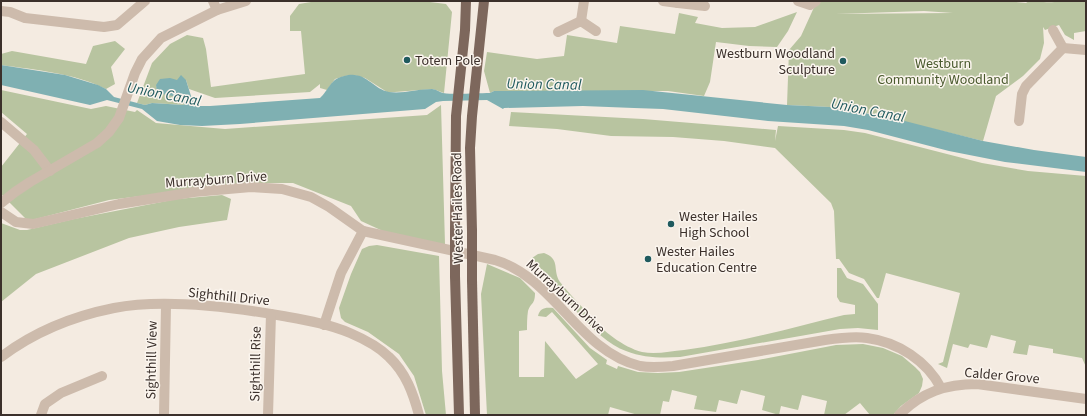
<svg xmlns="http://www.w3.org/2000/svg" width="1087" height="416" font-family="'Source Sans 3',sans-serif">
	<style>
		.green { fill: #b8c4a0; fill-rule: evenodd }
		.water { fill: #7fb0b2 }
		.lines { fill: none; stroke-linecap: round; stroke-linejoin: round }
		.minor { stroke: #cdbbac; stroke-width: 10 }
		.major { stroke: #7d675c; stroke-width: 10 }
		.major-bridge { stroke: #7d675c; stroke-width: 10 }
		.poi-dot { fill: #1f5a5e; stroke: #fbf5ee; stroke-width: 1.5 }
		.labels { text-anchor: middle; stroke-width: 3; stroke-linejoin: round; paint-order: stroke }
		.poi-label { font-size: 14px; fill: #3b302b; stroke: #fbf5ee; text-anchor: start }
		.park-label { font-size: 14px; fill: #4a5a2e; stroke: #fbf5ee }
		.street-label { font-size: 14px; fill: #3b302b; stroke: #fbf5ee }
		.water-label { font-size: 15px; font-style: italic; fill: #1f5a5e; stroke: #fbf5ee }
	</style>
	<rect width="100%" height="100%" fill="#f4ebe1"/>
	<g class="green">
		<path d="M317,1H422L446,4L452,12L444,93L433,89L395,92H387L365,78L354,75L345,76L335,79L327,90L320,88V84L310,92L215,98L189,89L186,80H177L156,85L157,89L184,98L185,105L152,103L145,105L137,103L152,63L170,44L187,35L203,38L206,49L211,87L305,74L301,31H290V16L299,4Z"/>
		<path d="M825,1H1008L1026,3L1029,1C1036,1 1052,4 1058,1H1086V31L1074,33V40L1065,35L1059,25L1045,30L1043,27L1044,43L1040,59L1023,76L996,96L983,141L872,114L830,107L787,105L789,50L801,36L816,3ZM924,11L953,13L834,14H835Z"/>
		<path d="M797,12L788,31L777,47L749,46L716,42L710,82L704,96L668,91H494L490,93L484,71L487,52L537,59L564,56L567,35L617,43L620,26L675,34L679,13L698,17L695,23L722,28L755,27Z"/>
		<path d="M115,41L125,49L111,67L115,84L106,89C74,73 36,70 1,65V54L12,51L86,64L93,46Z"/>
		<path d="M1,90L91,109L106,106L135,112L137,110L156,123L225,129L427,115L441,105L445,244L444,245L385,232L361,221L351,206L293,183H245L109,200L28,221L1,194V167L27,134L1,112Z"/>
		<path d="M511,112L643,119L776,130L775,141L778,126L844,130L865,133L982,163L1028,171L1086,176V367L1082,358L1053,353V349L1029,345L1027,355L1013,353L1016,341L991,335L987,348L970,344L968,348L953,344L947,368L938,364L943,362L960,293L886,273L879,298H877L864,279L849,273L839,259H836L834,211L831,203L775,148L724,141L673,137L611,136L557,129L509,126Z"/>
		<path d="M222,195L231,199L227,220L179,227L129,238L36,274L1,302V223L20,230H27L74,219L177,199Z"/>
		<path d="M377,245L439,256L442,371L446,415H426L414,376L403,360L399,354L368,332L345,322L341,318L339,308L351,274L362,249L369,246Z"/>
		<path d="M544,253C561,259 552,270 560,282C569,294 581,305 590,316C603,331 623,347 642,352C656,355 671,351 684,350C738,343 791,328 844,315L855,314V305L840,302L837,297V268H841L847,278L863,284L878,304V330L858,328L840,329L680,357C661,358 644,358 626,351C594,340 555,285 532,258L538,254Z"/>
		<path d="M487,264L520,278L535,293C535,305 531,302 528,311C527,317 527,324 527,330L519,331V377H544L545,341L576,379L598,364L552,312L546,317L538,316C540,308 545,307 553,308L590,348L607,360L606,364L617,369L618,366L638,372L658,373L679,372L758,360L836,345L863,344L883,348L902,356L915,367L920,372L923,379L922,386L919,393L901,406L893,415H870L860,403L844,415H824L827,401L802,395L798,410L781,406L779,415L762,410L765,396L741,390L737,404L719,400L716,412L694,409L697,396L672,390L669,402L663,401L660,415H638L610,407L608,415H487L481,294Z"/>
	</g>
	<path class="water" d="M1,65L65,75L98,85L106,89L114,97L145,105L152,103L184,105V98L157,93L156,85L160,79L170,78L177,80L181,75L186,80L191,96L195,103L200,106H210L320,98C329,90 330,79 344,76C366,70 372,89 389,92C403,94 418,89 432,89C436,89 439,92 443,93C455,95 477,93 490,93L494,91L643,90L787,105L830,107L893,118L983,141L1034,150L1086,157V172L1005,162L949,151L868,130L844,126L768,121L663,109L634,108L583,106L504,108L503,109L487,100L443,101L436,102L425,109L240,124L202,126L180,125L157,121L142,109L107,100L90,105L1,85Z"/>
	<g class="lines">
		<g class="minor">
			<path d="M213,1L217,10"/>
			<path d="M663,1L678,3"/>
			<path d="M678,1V3L705,6"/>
			<path d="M798,1L810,5L816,1"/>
			<path d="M1,11L10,12L25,18L104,27L117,25L145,1"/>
			<path d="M581,21L584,1"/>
			<path d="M1053,30L1063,48"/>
			<path d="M558,32L581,21L596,31"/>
			<path d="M1063,48L1086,50"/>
			<path d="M1019,121L1022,94L1026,86L1063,48"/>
			<path d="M1,122L34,150L50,171"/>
			<path d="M1,203L15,192L30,182L97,143L109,132L119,118L135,73L142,59L161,38L217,10L246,1"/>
			<path d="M1,212L16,222L33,224L119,204L194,192L251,187L282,189L311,197L329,207L363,231L495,260C555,278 578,351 640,366C651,368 662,367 673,366L825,340C839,338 853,336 867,338C898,342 927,361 941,388"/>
			<path d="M324,325L341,273L363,231"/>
			<path d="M1,357C34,332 74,316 114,308C165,298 232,307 283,316C305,320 329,324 350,333C364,339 378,346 389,357C406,373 413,393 419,415"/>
			<path d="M41,415L45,404L61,393L102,376"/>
			<path d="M164,415L166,305"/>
			<path d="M268,415L271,314"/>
			<path d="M899,415C922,392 946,384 977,384L1086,399"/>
		</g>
		<g class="major">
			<path d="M455,230L456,116L465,30L466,1"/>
			<path d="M472,231L470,148L472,116L484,1"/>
			<path d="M455,276L459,415"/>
			<path d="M472,280L475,415"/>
		</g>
		<g class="major-bridge">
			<path d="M455,230V276"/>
			<path d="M472,231V280"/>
		</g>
	</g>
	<g class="poi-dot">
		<circle cx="407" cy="60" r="4"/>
		<circle cx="843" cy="61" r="4"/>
		<circle cx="671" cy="224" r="4"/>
		<circle cx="648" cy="259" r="4"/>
	</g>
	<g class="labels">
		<g class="poi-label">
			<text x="835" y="58" text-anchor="end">Westburn Woodland<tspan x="835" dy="16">Sculpture</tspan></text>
			<text x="415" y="65">Totem Pole</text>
			<text x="679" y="221">Wester Hailes<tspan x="679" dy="16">High School</tspan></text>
			<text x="656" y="256">Wester Hailes<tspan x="656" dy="16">Education Centre</tspan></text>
		</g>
		<g class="park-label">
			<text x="943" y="68">Westburn<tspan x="943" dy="16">Community Woodland</tspan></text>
		</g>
		<g class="street-label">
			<text transform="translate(216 179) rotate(-4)" y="5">Murrayburn Drive</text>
			<text transform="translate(457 208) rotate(-91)" y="5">Wester Hailes Road</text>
			<text transform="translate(229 296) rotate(6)" y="5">Sighthill Drive</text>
			<text transform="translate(566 296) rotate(43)" y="5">Murrayburn Drive</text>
			<text transform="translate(151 360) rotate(-89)" y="5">Sighthill View</text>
			<text transform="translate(255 364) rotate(-89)" y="5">Sighthill Rise</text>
			<text transform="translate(1002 375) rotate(5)" y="5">Calder Grove</text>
		</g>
		<g class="water-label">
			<text transform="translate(544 84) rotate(1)" y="5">Union Canal</text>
			<text transform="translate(164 94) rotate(11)" y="5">Union Canal</text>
			<text transform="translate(868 110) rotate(11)" y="5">Union Canal</text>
		</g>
	</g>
	<rect width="1087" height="416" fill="none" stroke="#3b302b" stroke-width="4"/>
</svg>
